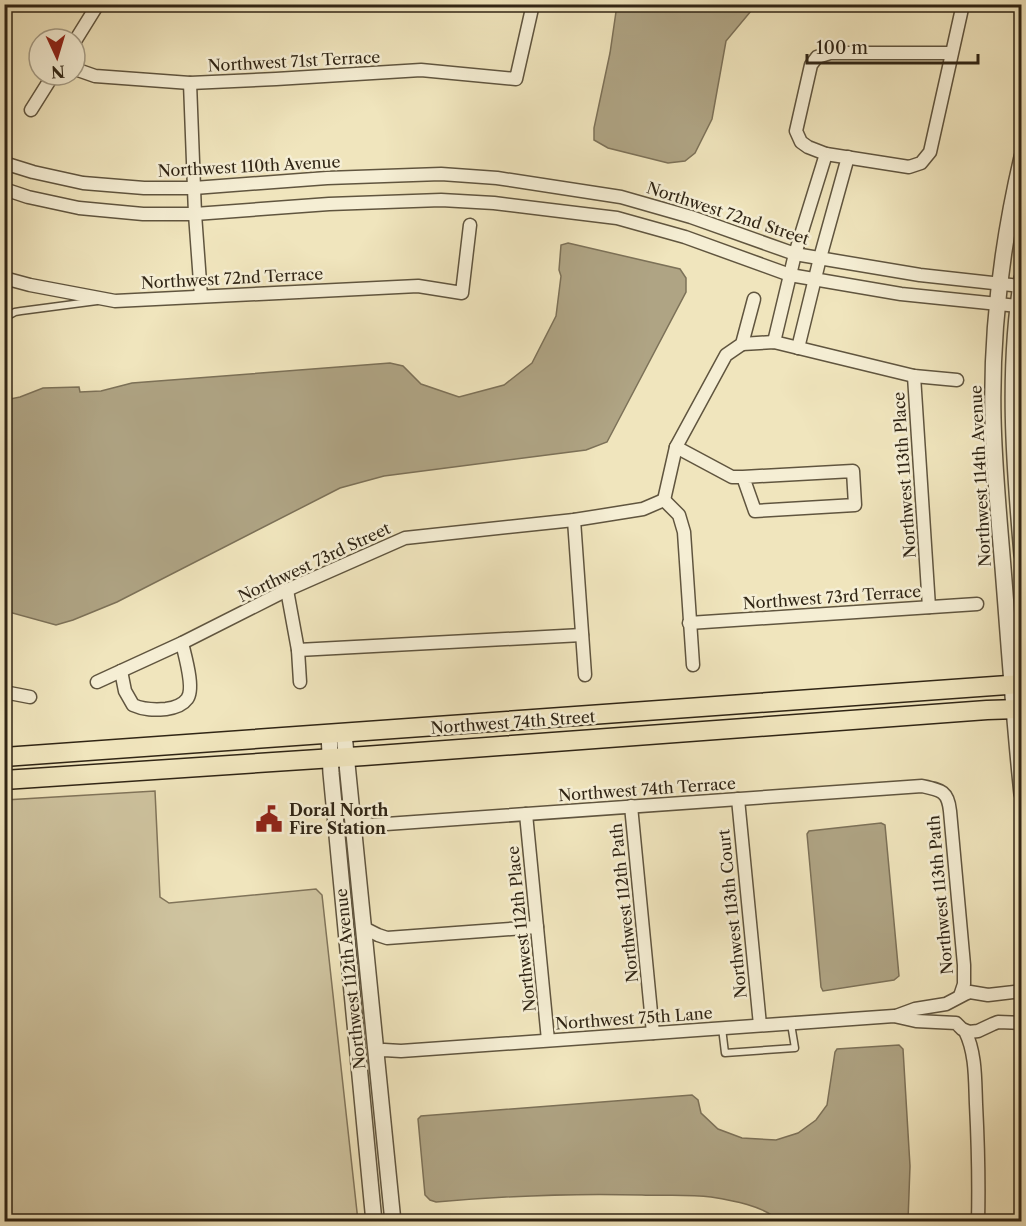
<svg xmlns="http://www.w3.org/2000/svg" width="1026" height="1226" font-family="'Libre Caslon Text',serif">
	<style>
		.green { fill: #cfc4a0; stroke: #80745a; stroke-width: 1.5 }
		.water { fill: #afa484; stroke: #7c7158; stroke-width: 1.5 }
		.lines { fill: none; stroke-linecap: round; stroke-linejoin: round }
		.service-casing { stroke: #60553f; stroke-width: 9 }
		.minor-casing { stroke: #60553f; stroke-width: 15 }
		.tertiary-casing { stroke: #60553f; stroke-width: 18 }
		.primary-casing { stroke: #302515; stroke-width: 21 }
		.service { stroke: #f5eed4; stroke-width: 6 }
		.minor { stroke: #f5eed4; stroke-width: 12 }
		.tertiary { stroke: #f5eed4; stroke-width: 15 }
		.primary { stroke: #f0e5bd; stroke-width: 18 }
		.labels { text-anchor: middle; stroke-width: 5; stroke-linejoin: round; paint-order: stroke }
		.street-label { font-size: 16px; fill: #302515; stroke: #f5eed4 }
		.poi-label { font-size: 16px; font-weight: bold; fill: #302515; stroke: #f5eed4; text-anchor: start }
	</style>
	<rect width="100%" height="100%" fill="#f0e5bd"/>
	<filter id="stains"><feTurbulence type="fractalNoise" baseFrequency=".00333" numOctaves="4"/><feColorMatrix values="0 0 0 0 .2 0 0 0 0 .09 0 0 0 0 .02 0 0 0 .5 -.17"/></filter>
	<radialGradient id="worn" r=".72"><stop offset=".6" stop-color="#630" stop-opacity="0"/><stop offset="1" stop-color="#630" stop-opacity=".3"/></radialGradient>
	<path class="green" d="M155,791L160,897L169,903L316,889L322,895L358,1221H5V800Z"/>
	<g class="water">
		<path d="M617,5H756L726,41L712,119L695,153L685,161L668,163L608,148L594,140V128L610,53Z"/>
		<path d="M568,243L680,269L686,278V292L607,442L586,450L384,476L340,488L117,602L73,620L56,625L5,611V400L20,397L43,388L79,387L80,392L101,391L132,383L390,363L403,366L421,384L459,397L504,385L532,363L556,316L561,276L559,270L561,245Z"/>
		<path d="M881,823L885,825L899,976L894,980L823,991L821,987L807,834L809,831Z"/>
		<path d="M899,1045L903,1049L910,1166L908,1221H778C766,1206 730,1200 711,1197C688,1194 665,1196 642,1195C573,1193 504,1196 436,1202L430,1200L425,1195L418,1119L421,1116L692,1095L698,1100L701,1113L718,1129L742,1138L776,1140L798,1133L816,1120L827,1105L835,1052L837,1049Z"/>
	</g>
	<g class="lines">
		<defs>
			<g id="service">
				<path d="M4,318L15,312L21,311L97,301"/>
				<path d="M722,1028L725,1053L795,1048L791,1024"/>
			</g>
			<g id="minor">
				<path d="M75,41L98,4"/>
				<path d="M951,53H830L817,57L811,65L796,131L801,142L808,147L826,154L909,167L921,163L930,152L963,4"/>
				<path d="M75,69L95,76L190,83L276,79L421,70L516,79L533,4"/>
				<path d="M190,83L195,214L201,296"/>
				<path d="M31,110L53,75"/>
				<path d="M4,163L33,172L83,183L144,188H194L327,178L441,174L497,178L621,197L691,217L795,254L920,275L1020,286"/>
				<path d="M4,189L28,197L79,208L143,214H195L329,204L441,200L494,203L617,218L685,237L790,275L901,294L1018,306"/>
				<path d="M4,278L30,285L115,301L418,286L462,293L470,225"/>
				<path d="M774,342L795,254L826,154"/>
				<path d="M742,344L774,342L914,376L957,380"/>
				<path d="M798,348L820,258L848,157"/>
				<path d="M914,376L929,607"/>
				<path d="M676,447L732,477H743L853,471L855,505L755,511L743,477"/>
				<path d="M664,500L676,447L726,355L742,344L754,299"/>
				<path d="M664,500L679,515L684,532L693,665"/>
				<path d="M574,520L585,675"/>
				<path d="M287,590L298,650L300,682"/>
				<path d="M689,623L977,604"/>
				<path d="M298,650L582,635"/>
				<path d="M121,671L125,691L133,705C144,710 154,710 166,709C173,708 182,706 187,699C195,689 185,656 182,643"/>
				<path d="M97,682L182,643L287,590L405,538L574,520L643,509L664,500"/>
				<path d="M4,692L30,697"/>
				<path d="M738,799L760,1025"/>
				<path d="M631,806L653,1033"/>
				<path d="M526,814L548,1040"/>
				<path d="M351,817L362,822L372,825L922,786C941,790 948,791 950,811L964,965V984L960,996"/>
				<path d="M364,928L378,935L387,938L537,927"/>
				<path d="M896,1016L915,1009L946,1004L965,994L970,992L988,995L1022,991"/>
				<path d="M965,1031C976,1053 975,1080 976,1104C978,1143 979,1182 978,1222"/>
				<path d="M377,1052L384,1050L401,1051L894,1016L916,1021L956,1023L962,1029L969,1032L978,1031L993,1024L998,1022L1022,1023"/>
			</g>
			<g id="tertiary">
				<path d="M1022,157C1002,243 991,331 993,418C994,468 999,518 1003,568C1009,643 1014,719 1022,794"/>
				<path d="M1022,278C1007,370 1014,463 1022,555"/>
				<path d="M329,734L331,773L374,1222"/>
				<path d="M344,734L393,1222"/>
			</g>
			<g id="primary">
				<path d="M4,757L1022,684"/>
				<path d="M4,780L364,756L987,710L1022,709"/>
			</g>
		</defs>
		<use href="#service" class="service-casing"/>
		<use href="#minor" class="minor-casing"/>
		<use href="#tertiary" class="tertiary-casing"/>
		<use href="#primary" class="primary-casing"/>
		<use href="#service" class="service"/>
		<use href="#minor" class="minor"/>
		<use href="#tertiary" class="tertiary"/>
		<use href="#primary" class="primary"/>
	</g>
	<defs>
		<symbol id="civic-bare" viewBox="-9 -9 18 18"><path d="M-.6-6.5H3V-4.5H.6V-3L4-1V1h2V6H-6V1h2V-1L-.6-3ZM-1.2 2.5V6h2.4V2.5Z" fill="#8f2418" stroke="#f5eed4" stroke-width="2.5" paint-order="stroke"/></symbol>
	</defs>
	<g fill-rule="evenodd">
		<use href="#civic-bare" x="250" y="800" width="38" height="38"/>
	</g>
	<g class="labels">
		<g class="street-label">
			<text transform="translate(294 61) rotate(-3)" y="6">Northwest 71st Terrace</text>
			<text transform="translate(249 166) rotate(-3)" y="6">Northwest 110th Avenue</text>
			<text transform="translate(728 213) rotate(18)" y="6">Northwest 72nd Street</text>
			<text transform="translate(232 278) rotate(-3)" y="6">Northwest 72nd Terrace</text>
			<text transform="translate(904 475) rotate(-94)" y="6">Northwest 113th Place</text>
			<text transform="translate(980 476) rotate(-93)" y="6">Northwest 114th Avenue</text>
			<text transform="translate(314 562) rotate(-25)" y="6">Northwest 73rd Street</text>
			<text transform="translate(832 597) rotate(-4)" y="6">Northwest 73rd Terrace</text>
			<text transform="translate(513 722) rotate(-4)" y="6">Northwest 74th Street</text>
			<text transform="translate(647 789) rotate(-4)" y="6">Northwest 74th Terrace</text>
			<text transform="translate(940 895) rotate(-95)" y="6">Northwest 113th Path</text>
			<text transform="translate(624 903) rotate(-96)" y="6">Northwest 112th Path</text>
			<text transform="translate(732 914) rotate(-96)" y="6">Northwest 113th Court</text>
			<text transform="translate(521 929) rotate(-96)" y="6">Northwest 112th Place</text>
			<text transform="translate(350 979) rotate(-96)" y="6">Northwest 112th Avenue</text>
			<text transform="translate(634 1018) rotate(-4)" y="6">Northwest 75th Lane</text>
		</g>
		<g class="poi-label">
			<text x="289" y="816">Doral North<tspan x="289" dy="18">Fire Station</tspan></text>
		</g>
	</g>
	<rect width="1026" height="1226" fill="none" stroke="#f0e5bd" stroke-width="24"/>
	<rect x="6" y="6" width="1014" height="1214" fill="none" stroke="#302515" stroke-width="3"/>
	<rect x="12" y="12" width="1002" height="1202" fill="none" stroke="#302515" stroke-width="1.5"/>
	<g transform="translate(57 57) rotate(176)"><circle r="28" fill="#f5eed4" stroke="#a69e88" stroke-width="1.5"/>
	<path d="M0-4.5L10 22L0 15L-10 22Z" fill="#8f2418"/>
	<text y="-9" font-size="16" font-weight="bold" text-anchor="middle" fill="#302515">N</text>
	</g>
	<path d="M807 54v9h171v-9" fill="none" stroke="#302515" stroke-width="3"/>
	<text x="816" y="54" font-size="18" fill="#302515" stroke="#f5eed4" stroke-width="4.5" paint-order="stroke">100 m</text>
	<rect width="100%" height="100%" filter="url(#stains)"/>
	<rect width="100%" height="100%" fill="url(#worn)"/>
</svg>
